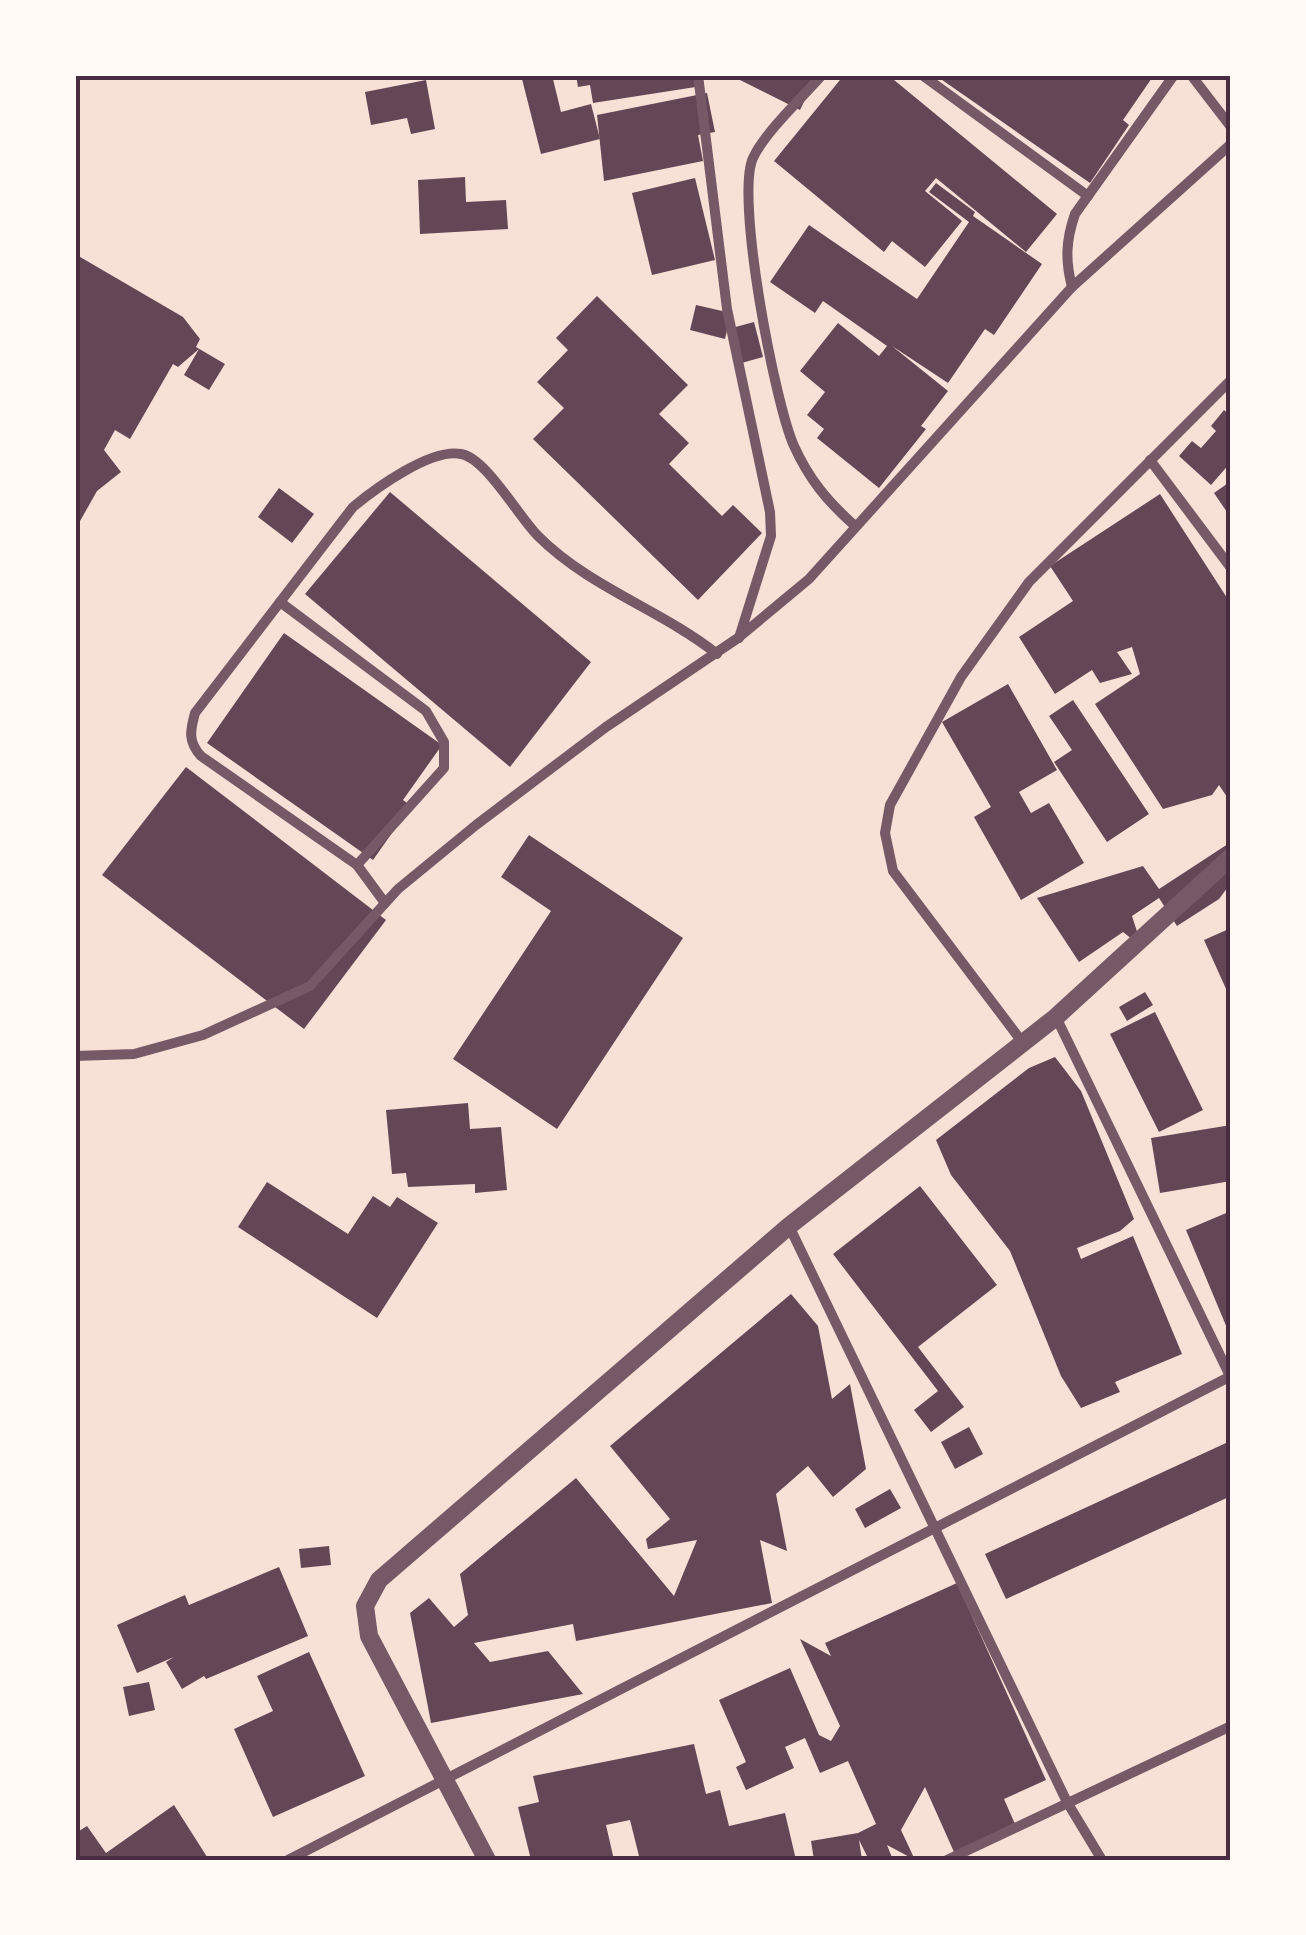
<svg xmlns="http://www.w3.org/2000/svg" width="1306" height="1935" font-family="'Open Sans',sans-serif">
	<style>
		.building { fill: #644757 }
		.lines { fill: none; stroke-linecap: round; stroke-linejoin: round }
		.minor { stroke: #755966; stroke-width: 10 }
		.tertiary { stroke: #755966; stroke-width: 18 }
		.neatline { fill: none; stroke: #4a2c40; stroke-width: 4 }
	</style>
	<rect width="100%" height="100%" fill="#f7e1d7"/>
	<g class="building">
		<path d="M521,75H552L561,112L591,104L600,139L541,154Z"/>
		<path d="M576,75H700L702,86L593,103L590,85L578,87Z"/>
		<path d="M730,75H817L800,110Z"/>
		<path d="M844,75H888L1057,214L1026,252L936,178L925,191L962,221L925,267L892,241L884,252L774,161Z"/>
		<path d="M935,75H1154L1123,120L1129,125L1090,183Z"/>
		<path d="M426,80L435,129L411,134L407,118L371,125L365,92Z"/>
		<path d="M707,93L715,132L698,135L703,161L604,181L597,115Z"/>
		<path d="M465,177L466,202L506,200L508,229L420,234L418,180Z"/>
		<path d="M695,178L715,260L652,275L632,193Z"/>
		<path d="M936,183L975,212L973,216L1042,264L994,335L985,329L948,383L892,346L948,391L921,426L926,429L879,488L817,438L824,429L807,415L825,392L800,371L838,323L879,356L887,346L823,301L815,313L770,282L809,225L917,299L969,222L929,192Z"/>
		<path d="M75,254L183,317L200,339L196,347L225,364L209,390L184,375L199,349L178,367L173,364L130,439L115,430L104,450L121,472L97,491L75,530Z"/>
		<path d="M597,296L688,385L659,414L689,443L669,464L722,516L733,505L762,533L698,600L533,439L564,408L537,382L568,350L556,338Z"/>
		<path d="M696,305L731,313L725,339L690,330Z"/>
		<path d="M754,322L763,357L738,364L728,329Z"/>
		<path d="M1224,410L1231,416V462L1211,485L1179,456L1192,441L1201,448L1216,431L1211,426Z"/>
		<path d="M1231,481V518L1214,493Z"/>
		<path d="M279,488L314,514L292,543L258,517Z"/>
		<path d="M390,492L591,662L510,767L305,594Z"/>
		<path d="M1160,494L1231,604V803L1219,785L1212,795L1163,809L1095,704L1140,674L1132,647L1117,652L1132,674L1100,683L1092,670L1055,694L1019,637L1073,601L1050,566Z"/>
		<path d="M284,633L442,745L403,800L411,806L373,860L207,743Z"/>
		<path d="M1008,684L1057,770L1019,792L1031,813L1049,803L1084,863L1021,900L974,817L991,807L942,722Z"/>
		<path d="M1073,700L1149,814L1107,842L1054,762L1072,750L1049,716Z"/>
		<path d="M186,767L386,920L304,1029L102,875Z"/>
		<path d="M529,835L683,938L557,1129L453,1059L551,911L501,877Z"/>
		<path d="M1231,842V883L1219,899L1177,926L1159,898L1132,916L1142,947L1123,932L1079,962L1037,898L1143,866L1159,889Z"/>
		<path d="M1231,928V1000L1204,940Z"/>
		<path d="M1145,992L1153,1005L1127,1021L1119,1007Z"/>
		<path d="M1155,1012L1203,1110L1159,1132L1110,1034Z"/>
		<path d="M1055,1057L1081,1091L1134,1219L1120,1231L1077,1248L1081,1259L1133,1236L1182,1354L1115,1382L1120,1392L1081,1408L1061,1376L1010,1251L951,1175L936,1140L1029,1068Z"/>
		<path d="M468,1103L470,1129L501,1127L507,1190L475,1193V1184L408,1187L406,1173L392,1174L386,1110Z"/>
		<path d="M1231,1125V1181L1160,1193L1151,1138Z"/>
		<path d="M267,1182L348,1234L373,1196L390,1207L397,1197L438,1223L377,1318L238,1227Z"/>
		<path d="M920,1186L997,1285L918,1347L964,1407L931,1432L914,1410L938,1391L833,1254Z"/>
		<path d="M1231,1211V1326L1227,1328L1186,1230Z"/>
		<path d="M791,1294L818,1326L832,1399L850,1384L866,1469L833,1497L808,1466L776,1494L787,1551L760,1540L772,1603L576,1641L573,1624L474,1643L490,1662L548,1651L583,1694L431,1723L410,1613L429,1598L454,1627L468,1615L460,1574L576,1478L674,1596L697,1540L648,1549L646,1539L670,1519L610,1446Z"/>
		<path d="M969,1427L983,1454L955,1469L941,1442Z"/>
		<path d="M1226,1443L1231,1453V1496L1006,1599L985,1554Z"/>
		<path d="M890,1489L901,1508L865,1528L855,1509Z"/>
		<path d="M329,1546L331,1565L301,1568L299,1549Z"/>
		<path d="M279,1567L308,1636L206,1679L204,1676L182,1689L166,1662L174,1657L137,1673L117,1625L185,1595L189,1605Z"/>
		<path d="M957,1583L1046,1780L1004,1799L1015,1824L954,1852L925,1787L901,1830L915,1860L887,1845L893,1860H869L859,1840L862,1860H814L811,1841L858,1833L876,1824L848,1761L820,1773L805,1738L785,1747L794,1768L746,1790L736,1767L746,1762L719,1700L790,1668L819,1735L831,1741L840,1726L800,1639L831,1656L825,1643Z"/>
		<path d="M309,1652L365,1776L273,1817L234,1729L273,1711L257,1676Z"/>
		<path d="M149,1682L155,1710L129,1716L123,1687Z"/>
		<path d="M694,1744L706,1794L720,1790L729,1826L785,1813L796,1860H640L630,1820L606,1825L614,1860H531L518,1807L539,1802L533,1776Z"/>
		<path d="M174,1805L209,1860H75V1826L79,1831L87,1826L106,1853Z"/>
	</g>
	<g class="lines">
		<g class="minor">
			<path d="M698,75L727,309L770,512L771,536L739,638"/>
			<path d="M822,75C803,97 765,132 753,158C735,197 775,404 794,446C809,479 827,501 854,525"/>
			<path d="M922,75L1088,196"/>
			<path d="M1191,75L1231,127"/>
			<path d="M1072,287C1065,260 1066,240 1075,214L1174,75"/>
			<path d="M1150,460L1231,568"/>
			<path d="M280,602L426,711L444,742V768L357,865"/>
			<path d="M385,903L357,865L201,756C188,742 190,731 195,713L353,507C376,488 431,448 461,454C486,458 518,516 538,536C590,588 660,609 717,654"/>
			<path d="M1056,1017L1231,1378"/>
			<path d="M1023,1043L893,871L885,833L890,805L961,677L1029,582L1231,380"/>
			<path d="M75,1056L134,1054L203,1035L310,986L398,889L476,825L606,727L738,638L809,579L1072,287L1231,144"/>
			<path d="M789,1226L1067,1802L1102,1860"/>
			<path d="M288,1860L1231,1376"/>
			<path d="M947,1860L1231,1726"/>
		</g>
		<path class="tertiary" d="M487,1860L369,1636L365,1606L379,1580L789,1226L1056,1017L1231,857"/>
	</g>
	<rect width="1306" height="1935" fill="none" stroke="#fffaf5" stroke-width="155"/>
	<rect x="78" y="78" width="1150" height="1780" class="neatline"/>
</svg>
